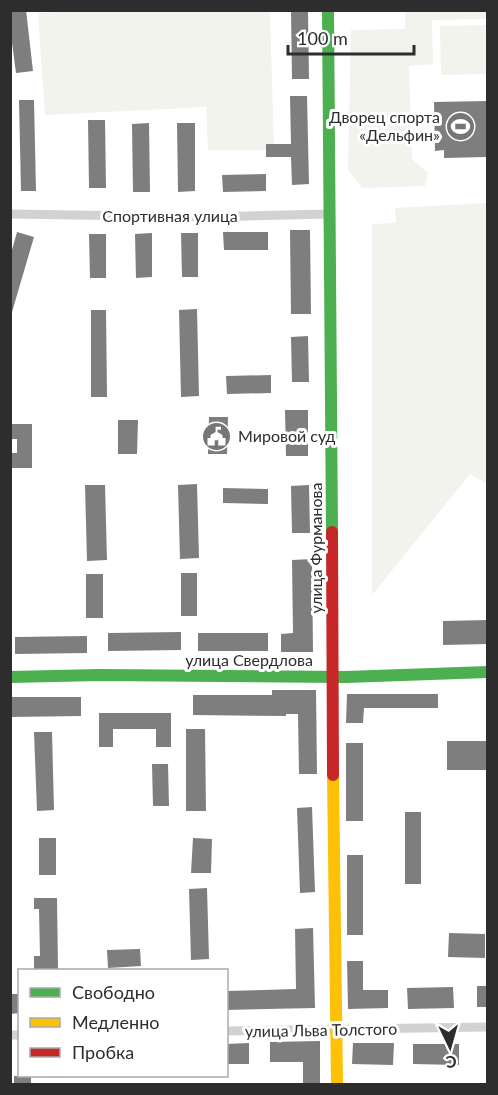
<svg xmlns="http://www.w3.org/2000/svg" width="498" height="1095" font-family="Lato,sans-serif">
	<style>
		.green { fill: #f1f3ec }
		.building { fill: #7e7e7e }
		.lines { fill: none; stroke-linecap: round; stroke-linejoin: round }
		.street { stroke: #d2d2d2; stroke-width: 9 }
		.fast { stroke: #4caf50; stroke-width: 12 }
		.slow { stroke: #ffc107; stroke-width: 12 }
		.jam { stroke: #c62828; stroke-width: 12 }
		.labels { text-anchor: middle; stroke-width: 6; stroke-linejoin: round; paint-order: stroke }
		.poi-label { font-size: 16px; fill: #2d2d2d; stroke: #fff; text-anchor: end }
		.street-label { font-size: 16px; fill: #2d2d2d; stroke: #fff }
	</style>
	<rect width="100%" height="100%" fill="#fff"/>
	<g class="green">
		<path d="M103,10L270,11L274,150H208L206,107L45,115L38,13Z"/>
		<path d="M405,11H487V19L432,20L433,64L409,66L412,159L428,173L425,186L362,188L348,170L351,30L405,29Z"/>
		<path d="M487,25V74L441,75L440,26Z"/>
		<path d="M487,203V480L485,483L470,474L372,595V224L396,223L395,208Z"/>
	</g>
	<g class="building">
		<path d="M10,10H26L33,71L16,73L10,27Z"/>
		<path d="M291,10H308L309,79H292Z"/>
		<path d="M290,96H307L309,184L292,185L291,157H266V144H291Z"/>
		<path d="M19,100H34L36,191H21Z"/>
		<path d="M488,101V150H486V157L444,158V150L435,151L434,102Z"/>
		<path d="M88,120H105L106,188H89Z"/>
		<path d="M149,123L150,192H133L132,124Z"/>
		<path d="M177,123H195V191L178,192Z"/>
		<path d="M266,174V191L223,192L222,175Z"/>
		<path d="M290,230H310L311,314H291Z"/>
		<path d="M17,232L34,237L12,312H10V257Z"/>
		<path d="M223,232H268V250H224Z"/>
		<path d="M152,233V277L136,278L135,234Z"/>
		<path d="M181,233H198V277H182Z"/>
		<path d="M89,234H106V278H90Z"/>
		<path d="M197,309L199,396L181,397L179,310Z"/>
		<path d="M91,310H106L107,397H91Z"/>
		<path d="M308,336L309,382H292L291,337Z"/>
		<path d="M271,375V393L227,394L226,376Z"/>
		<path d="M285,410H308V456H286Z"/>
		<path d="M209,417H228L227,454H208Z"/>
		<path d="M118,420H138L137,454H118Z"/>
		<path d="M10,424H32V468H10V453H17V439H10Z"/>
		<path d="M197,484L199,558L180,559L178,485Z"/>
		<path d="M85,485H105L107,560L87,561Z"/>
		<path d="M309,485L310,533H292L291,486Z"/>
		<path d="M223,488L268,489V504L223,503Z"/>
		<path d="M312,559L313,652H281V634L293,633L292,560Z"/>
		<rect x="181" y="573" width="16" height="43"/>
		<rect x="86" y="574" width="17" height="44"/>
		<path d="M488,620V644L443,645V621Z"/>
		<path d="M181,632V650L108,651V633Z"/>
		<rect x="198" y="633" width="70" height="18"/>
		<path d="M87,636V653L15,654V637Z"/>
		<path d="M272,690H316L317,774H299L298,714H286V716L193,715V695H272Z"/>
		<path d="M347,694H438V708H364L363,723H346Z"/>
		<path d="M10,697H81V716L10,717Z"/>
		<path d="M99,713H171V747H156V729H113V747H99Z"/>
		<path d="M186,729H205L206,811H186Z"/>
		<path d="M34,732H52L54,810L37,811Z"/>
		<rect x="447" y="741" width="39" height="29"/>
		<rect x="346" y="743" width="17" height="78"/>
		<path d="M152,764H168L169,806H153Z"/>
		<path d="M312,807L315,892L300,893L297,808Z"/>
		<rect x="405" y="812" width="16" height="72"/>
		<rect x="39" y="838" width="17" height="37"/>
		<path d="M193,838L212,839L211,873H191Z"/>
		<rect x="347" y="855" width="16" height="80"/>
		<path d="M207,888L209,959L191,960L189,889Z"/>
		<path d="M34,898H57L58,969H34V956H40L39,909H34Z"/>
		<path d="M313,928L315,1008L226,1010V991L296,989L295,929Z"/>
		<path d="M449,933L485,934V958L448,957Z"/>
		<path d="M140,949L141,966L108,968L107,950Z"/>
		<path d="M347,961H363V990H388V1008L348,1009Z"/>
		<rect x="477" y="986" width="11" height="21"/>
		<path d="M453,987L454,1008L408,1009L407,988Z"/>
		<path d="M10,994H20V1013L10,1014Z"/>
		<path d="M320,1041V1084H303V1062H270V1042Z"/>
		<path d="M249,1043V1064H226V1044Z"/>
		<path d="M353,1043H394L393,1065L352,1064Z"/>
		<path d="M413,1044H459V1065L413,1064Z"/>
		<rect x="14" y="1076" width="17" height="8"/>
	</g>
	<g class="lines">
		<g class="street">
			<path d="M10,214L207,217L329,214"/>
			<path d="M226,1031L488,1027"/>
			<path d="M10,1035H20"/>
		</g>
		<g class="fast">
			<path d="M328,10L332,532"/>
			<path d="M10,677L100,675L346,677L488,672"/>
		</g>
		<path class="slow" d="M333,775L337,1084"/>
		<path class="jam" d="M332,532L333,775"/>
	</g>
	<defs>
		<symbol id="stadium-disc" viewBox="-11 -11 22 22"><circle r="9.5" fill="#767676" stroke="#fff"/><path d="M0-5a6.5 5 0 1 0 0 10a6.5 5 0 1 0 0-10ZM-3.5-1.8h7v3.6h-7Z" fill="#fff"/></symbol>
		<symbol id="civic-disc" viewBox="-11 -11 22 22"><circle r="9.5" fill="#767676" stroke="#fff"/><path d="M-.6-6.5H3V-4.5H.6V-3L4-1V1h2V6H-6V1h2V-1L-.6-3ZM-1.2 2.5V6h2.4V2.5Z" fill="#fff"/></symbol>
	</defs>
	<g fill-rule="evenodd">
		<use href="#stadium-disc" x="444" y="110" width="33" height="33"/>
		<use href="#civic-disc" x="200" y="420" width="33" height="33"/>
	</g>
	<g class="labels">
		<g class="poi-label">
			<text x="440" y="123">Дворец спорта<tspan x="440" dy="18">«Дельфин»</tspan></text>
			<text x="238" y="442" text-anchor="start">Мировой суд</text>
		</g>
		<g class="street-label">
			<text x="170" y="222">Спортивная улица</text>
			<text transform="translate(316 548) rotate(-90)" y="6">улица Фурманова</text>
			<text x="249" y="666">улица Свердлова</text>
			<text transform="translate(321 1030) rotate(-1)" y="6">улица Льва Толстого</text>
		</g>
	</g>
	<rect width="498" height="1095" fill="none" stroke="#2d2d2d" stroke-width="24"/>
	<rect x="18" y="969" width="210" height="108" fill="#ffffff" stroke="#ababab" stroke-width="1.5"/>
	<rect x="30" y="988" width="30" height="9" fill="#4caf50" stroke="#ababab" stroke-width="1.5"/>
	<text x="72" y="999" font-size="18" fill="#2d2d2d">Свободно</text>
	<rect x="30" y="1018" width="30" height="9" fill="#ffc107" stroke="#ababab" stroke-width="1.5"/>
	<text x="72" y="1029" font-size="18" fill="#2d2d2d">Медленно</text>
	<rect x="30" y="1048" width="30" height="9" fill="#c62828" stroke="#ababab" stroke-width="1.5"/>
	<text x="72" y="1059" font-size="18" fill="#2d2d2d">Пробка</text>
	<g transform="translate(450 1047) rotate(175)" stroke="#ffffff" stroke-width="4.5" paint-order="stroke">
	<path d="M0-4.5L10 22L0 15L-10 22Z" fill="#2d2d2d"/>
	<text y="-9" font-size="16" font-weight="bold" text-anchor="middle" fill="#2d2d2d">С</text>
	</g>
	<path d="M288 45v9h126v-9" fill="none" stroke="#2d2d2d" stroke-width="3"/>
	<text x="297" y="45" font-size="18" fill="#2d2d2d" stroke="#ffffff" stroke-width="4.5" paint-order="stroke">100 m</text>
</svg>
